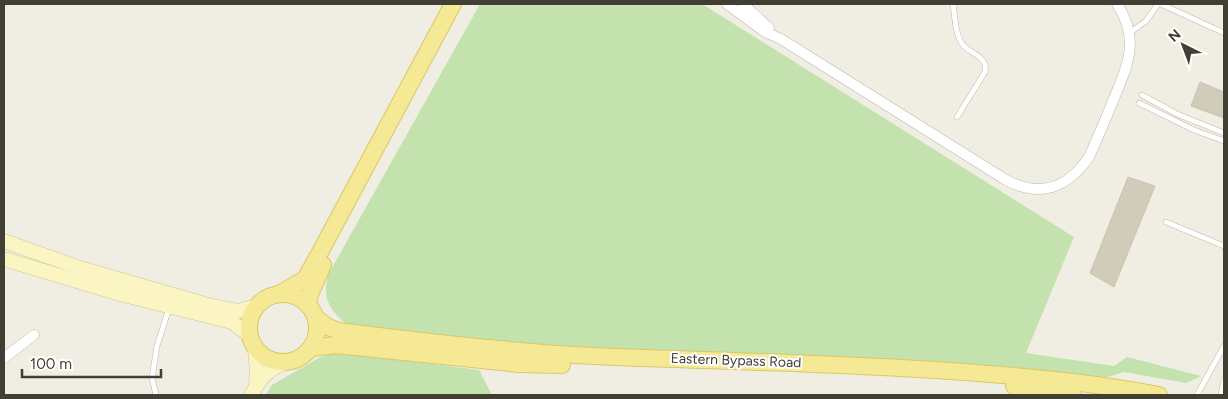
<svg xmlns="http://www.w3.org/2000/svg" width="1228" height="399" font-family="Figtree,sans-serif">
	<style>
		.green { fill: #c3e2ae }
		.building { fill: #d1cbb9; stroke: #cbc3ad }
		.lines { fill: none; stroke-linecap: round; stroke-linejoin: round }
		.lane-casing { stroke: #bdb9a9; stroke-width: 6 }
		.street-casing { stroke: #bdb9a9; stroke-width: 11 }
		.secondary-casing { stroke: #cdc696; stroke-width: 15 }
		.primary-casing { stroke: #d9c868; stroke-width: 18 }
		.lane { stroke: #fff; stroke-width: 5 }
		.street { stroke: #fff; stroke-width: 10 }
		.secondary { stroke: #faf5c3; stroke-width: 14 }
		.primary { stroke: #f6e996; stroke-width: 16 }
		.labels { text-anchor: middle; stroke-width: 4; stroke-linejoin: round; paint-order: stroke }
		.street-label { font-size: 14px; fill: #413e34; stroke: #fff }
	</style>
	<rect width="100%" height="100%" fill="#f0eee3"/>
	<g class="green">
		<path d="M480,4H702L1074,237L1026,353L1114,366L1127,357L1201,376L1186,383L1124,372L1104,378L582,355L346,324C329,309 322,298 328,275Z"/>
		<path d="M333,351L479,370L492,395H266L272,385L317,359Z"/>
	</g>
	<g class="building">
		<path d="M1200,82L1224,92V118L1191,106Z"/>
		<path d="M1128,177L1155,186L1114,287L1090,273Z"/>
	</g>
	<g class="lines">
		<defs>
			<g id="lane">
				<path d="M953,4C955,17 955,36 964,46C973,55 988,57 985,72L957,117"/>
				<path d="M1161,4L1224,33"/>
				<path d="M1129,33L1146,21L1158,4"/>
				<path d="M1142,95L1177,114L1224,133"/>
				<path d="M1139,103L1194,130L1224,141"/>
				<path d="M1166,222L1224,246"/>
				<path d="M156,395L152,378L157,346L169,308"/>
				<path d="M1197,395L1224,346"/>
				<path d="M1221,395L1224,380"/>
			</g>
			<g id="street">
				<path d="M727,4L765,32L781,39L1006,180C1040,198 1068,188 1089,157C1097,139 1105,121 1112,103C1127,67 1141,40 1117,4"/>
				<path d="M743,4L769,28"/>
				<path d="M4,358L34,335"/>
			</g>
			<g id="secondary">
				<path d="M4,241L80,268L208,305L238,311L257,306"/>
				<path d="M4,259L120,294L232,322L249,335"/>
				<path d="M255,349L257,370L256,386"/>
				<path d="M251,395C261,378 267,370 286,362"/>
			</g>
			<g id="primary">
				<circle cx="283" cy="328" r="34"/>
				<path d="M279,294L305,279L318,256L453,4"/>
				<path d="M308,305L310,294L323,265"/>
				<path d="M316,318L328,327L339,331C424,342 509,352 594,356C713,361 831,363 950,371C1020,376 1090,382 1159,395"/>
				<path d="M311,348L336,345L519,364L562,365"/>
				<path d="M1014,386L1073,395"/>
			</g>
		</defs>
		<use href="#lane" class="lane-casing"/>
		<use href="#street" class="street-casing"/>
		<use href="#secondary" class="secondary-casing"/>
		<use href="#primary" class="primary-casing"/>
		<use href="#lane" class="lane"/>
		<use href="#street" class="street"/>
		<use href="#secondary" class="secondary"/>
		<use href="#primary" class="primary"/>
	</g>
	<g class="labels">
		<g class="street-label">
			<text transform="translate(736 360) rotate(2)" y="5">Eastern Bypass Road</text>
		</g>
	</g>
	<rect width="1228" height="399" fill="none" stroke="#413e34" stroke-width="10"/>
	<g transform="translate(1183 45) rotate(318)" stroke="#ffffff" stroke-width="4" paint-order="stroke">
	<path d="M0-4L9 19L0 12L-9 19Z" fill="#413e34"/>
	<text y="-8" font-size="14" font-weight="bold" text-anchor="middle" fill="#413e34">N</text>
	</g>
	<path d="M22 369v8h139v-8" fill="none" stroke="#413e34" stroke-width="2.5"/>
	<text x="30" y="369" font-size="15" fill="#413e34" stroke="#ffffff" stroke-width="4" paint-order="stroke">100 m</text>
</svg>
